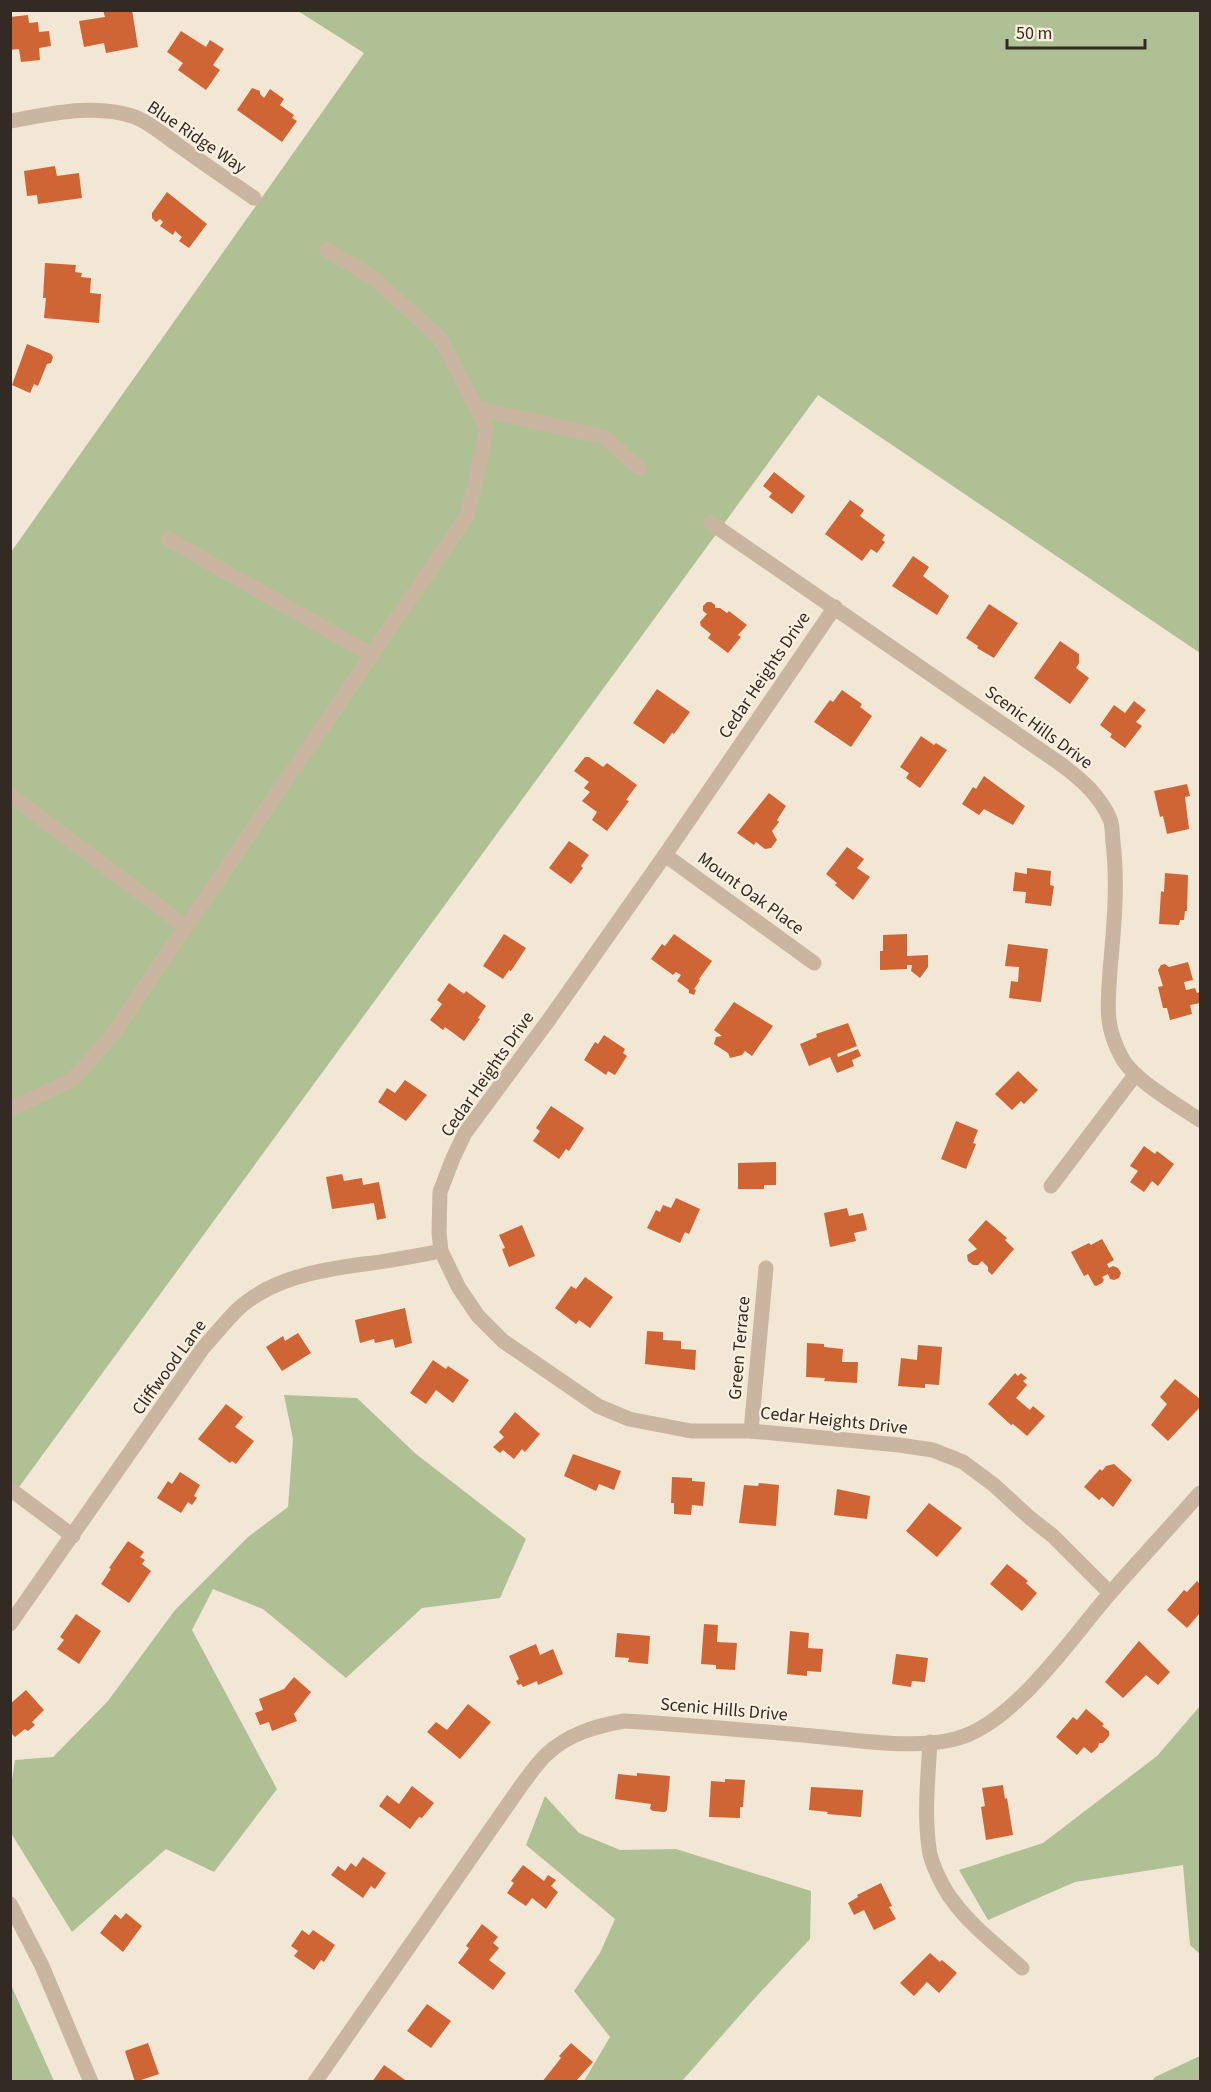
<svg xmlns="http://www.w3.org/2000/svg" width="1211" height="2092" font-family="'Source Sans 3',sans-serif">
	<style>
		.green { fill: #afc194 }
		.building { fill: #cf6535 }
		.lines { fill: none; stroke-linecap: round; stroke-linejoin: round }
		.minor { stroke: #cab6a0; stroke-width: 15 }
		.tertiary { stroke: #cab6a0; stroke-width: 15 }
		.labels { text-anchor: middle; stroke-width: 4.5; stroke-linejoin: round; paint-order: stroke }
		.street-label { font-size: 18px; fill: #332a24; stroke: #faf0e0 }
	</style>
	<rect width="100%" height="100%" fill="#f2e6d4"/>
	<g class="green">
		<path d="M298,11H1200V653L818,395L11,1498V552L364,53Z"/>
		<path d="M284,1395L357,1398L416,1454L526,1539L500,1598L422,1608L346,1678L263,1609L213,1589L192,1630L277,1789L214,1872L166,1849L72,1932L11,1833V1786L15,1760L53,1757L108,1701L175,1610L248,1537L288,1507L293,1439Z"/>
		<path d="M1200,1706V1954L1190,1945L1183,1865L1075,1882L988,1920L959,1870L1043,1843L1157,1756Z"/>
		<path d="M545,1796L579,1833L620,1850L676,1849L811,1891L810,1939L755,1998L682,2081H584L610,2037L574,1991L600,1953L615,1919L526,1845Z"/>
		<path d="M10,1985H11L54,2081H11Z"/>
		<path d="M1200,2056V2081H1152L1155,2077Z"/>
	</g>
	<g class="building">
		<path d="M103,10H132L138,47L106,53L104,43L84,47L79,21L105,17Z"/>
		<path d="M28,15L29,23L38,22L39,32L49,31L51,46L39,48L40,60L21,62L19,49L10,50V17Z"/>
		<path d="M181,31L206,47L210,40L224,49L213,65L220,70L206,90L178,70L183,63L167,52Z"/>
		<path d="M252,88L260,91V94L264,98L270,89L284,99L280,105L294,115L292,118L297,121L282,142L237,110Z"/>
		<path d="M55,166L57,176L79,173L82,198L38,204L37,195L27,196L24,171Z"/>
		<path d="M167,192L207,224L189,248L179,241L182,237L175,231L173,235L160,226L163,222L160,219L156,222L152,218V213Z"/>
		<path d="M45,263L76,265L75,272L82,273L81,277L91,278L90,293L101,294L99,323L44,318L46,298H43Z"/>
		<path d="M27,344L51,354L53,357L51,363L47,364L38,386L34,384L30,393L12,385Z"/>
		<path d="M774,472L805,496L792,514L769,497L772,493L763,486Z"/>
		<path d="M850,500L864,510L860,516L885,535L882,540L885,542L877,553L871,549L862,561L825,534Z"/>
		<path d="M913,556L929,567L923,576L949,596L937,615L892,586Z"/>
		<path d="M707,602H711L715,605V608H720L727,613L729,611L747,625L738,635L741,637L728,653L708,638L711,634L701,626L700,622L707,614L703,611V606Z"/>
		<path d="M989,604L1018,623L994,658L977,648L978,646L966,638Z"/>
		<path d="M1060,641L1079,654V663L1076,668L1089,678L1070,704L1034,678Z"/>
		<path d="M657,689L690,712L674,734L672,733L664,744L633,723Z"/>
		<path d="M842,690L862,704L860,707L872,716L851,747L814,722L830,700L833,702Z"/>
		<path d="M1134,701L1146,710L1136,722L1142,726L1125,748L1110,737L1112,734L1100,725L1114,705L1125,713Z"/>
		<path d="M921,736L934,745L936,743L947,750L920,788L906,778L909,773L900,767Z"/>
		<path d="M585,757H589L603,767L607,763L637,785L626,800L629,801L607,831L592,820L597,812L582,801L590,792L584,788L589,782L574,771Z"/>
		<path d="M984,776L1025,806L1013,825L984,809L979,815L962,804L973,787L976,789Z"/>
		<path d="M1187,784L1190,796L1185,797L1189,829L1167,834L1163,816L1160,817L1154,791Z"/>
		<path d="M769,793L786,806L777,820L779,822L772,831L777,840L771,848L765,849L756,842L754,845L737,833Z"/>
		<path d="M569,841L589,855L581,866L583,868L571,884L549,868Z"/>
		<path d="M847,847L864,859L857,868L870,877L853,900L835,885L837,883L826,874Z"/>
		<path d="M1027,868L1051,871L1050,885L1054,886L1051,906L1025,903L1026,892L1013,891L1015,872L1027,874Z"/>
		<path d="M1165,873L1188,875L1187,911H1185L1184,920H1180L1179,925L1159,924L1161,891L1164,892Z"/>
		<path d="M504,934L526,948L511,971L509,970L503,979L483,966Z"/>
		<path d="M674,934L712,961L699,979L700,980L694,989L696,990L694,995L689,993V990L677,981L681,975L676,972L673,975L651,959L662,944L665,946Z"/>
		<path d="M907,934V956L928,955V967L920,978L911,971L912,965H907V969L880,970V951H883V935Z"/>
		<path d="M1008,944L1048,949L1041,1002L1009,998L1011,981L1018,982L1019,967L1005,966Z"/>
		<path d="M1188,962L1193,980L1184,982L1186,990L1195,988L1197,993L1200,992V1003L1190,1005L1192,1014L1170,1020L1167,1008H1163L1158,987L1163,986L1158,970L1161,965L1165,964L1169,967Z"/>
		<path d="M449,983L464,994L466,991L486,1006L478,1018L480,1019L464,1041L445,1027L443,1030L430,1020L442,1004L437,1000Z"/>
		<path d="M734,1002L773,1026L752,1056L745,1051L742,1055L730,1058L728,1053L714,1044L716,1037L722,1036L714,1030Z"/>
		<path d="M848,1023L857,1046L837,1054L838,1057L858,1049L861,1056L852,1060L854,1066L837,1073L830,1057L809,1066L800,1044L817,1037L816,1034Z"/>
		<path d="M604,1035L625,1049L623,1053L627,1056L615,1075L608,1071L606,1075L584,1060L595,1042L598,1044Z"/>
		<path d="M1018,1071L1038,1090L1024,1104L1021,1101L1012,1110L995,1094Z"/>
		<path d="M405,1080L427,1095L406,1121L378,1102L387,1088L395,1093Z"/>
		<path d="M551,1106L584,1128L569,1151L566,1149L559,1159L533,1141L540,1131L536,1128Z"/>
		<path d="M956,1121L978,1130L973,1143L976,1144L966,1169L941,1159Z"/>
		<path d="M1144,1146L1155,1154L1157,1151L1174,1164L1158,1186L1152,1181L1144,1192L1130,1182L1138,1171L1130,1166Z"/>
		<path d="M776,1162V1185H764V1189H738V1163Z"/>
		<path d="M342,1174L344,1181L362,1178L363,1185L379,1182L386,1218L377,1220L374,1203L332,1209L326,1177Z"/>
		<path d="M676,1198L700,1209L689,1234L685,1232L680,1243L647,1228L656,1210L660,1212L663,1205L671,1208Z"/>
		<path d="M847,1208L849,1216L863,1213L867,1230L854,1233L856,1241L830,1247L824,1213Z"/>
		<path d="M986,1220L1007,1238L1005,1240L1014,1249L992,1275L988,1271V1267L982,1261L978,1265H973L968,1261L967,1255L977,1249L968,1240Z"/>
		<path d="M522,1225L535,1256L509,1267L502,1249L505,1248L499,1235Z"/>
		<path d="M1102,1239L1114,1260L1107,1264L1109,1268L1113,1266L1118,1268L1121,1273L1119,1278L1114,1280L1110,1279L1108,1274L1102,1277L1104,1280L1102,1283L1096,1286L1094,1285L1088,1274L1084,1276L1071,1252L1089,1243L1091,1245Z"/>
		<path d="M585,1277L613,1297L590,1328L579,1320L576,1324L555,1308L571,1286L576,1289Z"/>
		<path d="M405,1308L412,1343L395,1348L393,1339L375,1343L374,1339L360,1343L355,1320Z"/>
		<path d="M647,1331L663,1332V1340L681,1341V1349L696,1350L695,1370L645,1364Z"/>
		<path d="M298,1333L311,1353L282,1371L266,1347L283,1336L285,1341Z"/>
		<path d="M807,1343L824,1344V1347L843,1349L842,1362H858L857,1383L824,1381L825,1378L806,1377Z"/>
		<path d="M918,1345L942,1347L939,1385L925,1384V1388L898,1386L901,1358L917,1360Z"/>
		<path d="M433,1360L446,1369L448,1366L469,1380L453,1403L436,1390L426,1404L410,1393Z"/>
		<path d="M1015,1373L1018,1376L1021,1373L1027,1378L1023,1381L1027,1385L1016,1398L1030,1410L1033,1406L1045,1416L1027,1436L1013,1424L1011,1425L988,1404Z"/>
		<path d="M1175,1379L1200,1399V1407L1168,1441L1151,1425L1167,1404L1160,1397Z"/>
		<path d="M226,1404L243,1417L235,1427L254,1441L236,1464L232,1461L230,1463L198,1439Z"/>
		<path d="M515,1412L540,1434L525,1452L522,1449L514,1459L503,1450L500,1453L493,1447L504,1437L499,1432Z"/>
		<path d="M573,1454L621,1471L614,1490L599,1484L596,1491L564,1476Z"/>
		<path d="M1114,1464L1132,1480L1113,1507L1102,1497L1099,1500L1084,1487L1100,1469L1102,1471L1106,1466Z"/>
		<path d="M180,1472L200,1485L194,1496L197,1498L192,1505L188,1502L181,1513L157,1498L168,1481L172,1484Z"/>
		<path d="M672,1477L692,1478V1481L705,1482L703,1506L692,1505L691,1515L674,1514V1503H671Z"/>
		<path d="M759,1483L779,1485L776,1526L739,1523L744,1485L758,1486Z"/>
		<path d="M837,1489L870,1496L867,1519L834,1515Z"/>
		<path d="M929,1503L962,1528L937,1557L906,1531Z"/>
		<path d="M128,1541L144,1552L140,1557L145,1560L142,1564L151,1571L129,1603L101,1584L111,1569L109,1568Z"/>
		<path d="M1007,1564L1028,1581L1026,1583L1037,1593L1022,1611L990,1584Z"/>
		<path d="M1197,1581L1200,1584V1613L1187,1628L1167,1610L1184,1590L1187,1592Z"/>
		<path d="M76,1614L101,1631L79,1664L57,1649L64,1640L60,1637Z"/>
		<path d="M704,1624L718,1625L717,1642L737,1643L735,1670L716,1669V1665L701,1664Z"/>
		<path d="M790,1631L809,1633L808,1648L823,1649L821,1672L807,1671V1676L787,1674Z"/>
		<path d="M617,1633L650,1636L648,1664L628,1662L629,1658L615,1657Z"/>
		<path d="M1139,1641L1170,1672L1158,1685L1146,1675L1123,1698L1105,1682Z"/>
		<path d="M536,1644L540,1655L553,1649L563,1674L538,1685L537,1681L523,1687L521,1684L518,1685L516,1681L519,1679L509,1656Z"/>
		<path d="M896,1654L928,1658L925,1682L912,1681L911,1687L892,1684Z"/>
		<path d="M294,1677L311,1692L294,1714L297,1721L272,1731L269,1722L260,1725L255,1713L263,1710L259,1699L284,1689Z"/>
		<path d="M26,1690L44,1710L32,1722L35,1725L28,1731L25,1729L15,1737L10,1732V1704Z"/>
		<path d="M468,1704L491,1722L460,1759L427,1732L436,1722L447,1730Z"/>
		<path d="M1086,1709L1104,1724L1102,1726L1109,1731V1736L1103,1743H1099L1098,1747L1093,1752L1091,1753L1084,1747L1077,1755L1056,1737L1073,1717L1077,1720Z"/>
		<path d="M637,1773L670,1776L667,1810L665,1812L653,1811L650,1809L651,1804L615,1799L618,1774L637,1776Z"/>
		<path d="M725,1779L745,1780L743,1807H740V1818L709,1817L711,1781L725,1782Z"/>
		<path d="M1003,1785L1005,1799L1007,1798L1013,1835L986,1840L981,1807L985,1806L982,1788Z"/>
		<path d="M412,1786L434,1803L422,1818L419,1817L410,1829L379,1806L387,1795L399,1804Z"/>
		<path d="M811,1787L863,1790L861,1817L827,1814L828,1812L809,1810Z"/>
		<path d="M363,1857L386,1873L375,1889L371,1886L363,1898L331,1875L338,1866L345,1871L351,1863L356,1867Z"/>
		<path d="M523,1865L544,1881L548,1875L556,1880L551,1886L558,1892L546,1909L532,1898L526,1906L507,1893L514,1883L511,1881Z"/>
		<path d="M881,1883L892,1906L889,1907L896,1919L874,1930L864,1910L854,1915L848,1903L858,1897L857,1895Z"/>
		<path d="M126,1913L142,1926L123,1952L100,1933L115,1914L121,1919Z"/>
		<path d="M482,1924L498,1937L493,1943L499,1948L489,1960L506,1973L493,1990L458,1963L469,1948L466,1946Z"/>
		<path d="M302,1930L309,1935L313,1930L335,1945L324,1962L321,1960L314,1970L294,1956L298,1951L291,1946Z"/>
		<path d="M930,1953L940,1962L942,1960L957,1973L939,1993L927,1982L914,1996L900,1983Z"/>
		<path d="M427,2004L451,2021L431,2048L407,2031Z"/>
		<path d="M148,2043L159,2074L135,2082L125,2051Z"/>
		<path d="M571,2043L593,2062L575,2082H542L561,2058L559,2056Z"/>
		<path d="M384,2065L408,2082H372Z"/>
	</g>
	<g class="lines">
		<g class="minor">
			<path d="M10,121C50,114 95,103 135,117C150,123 164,135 178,145C203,163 228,180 254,198"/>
			<path d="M476,408L604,437L639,468"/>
			<path d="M711,523L1062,765C1082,780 1100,796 1110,819C1113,826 1112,835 1113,842C1118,884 1114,928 1110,970C1108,1006 1104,1025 1122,1058C1134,1080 1179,1106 1200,1120"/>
			<path d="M168,539L372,655"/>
			<path d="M835,607L665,855L548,1021L465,1133L453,1158L440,1192L439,1233L441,1251L459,1288L478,1316L503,1341L598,1406L629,1419L691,1431H751L899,1445L933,1450L963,1462L994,1485L1030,1518L1053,1536L1110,1593"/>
			<path d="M10,795L186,927"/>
			<path d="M665,855L814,963"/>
			<path d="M10,1109L72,1080L110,1038L468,514L487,429L440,338L372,277L327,250"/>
			<path d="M1051,1186L1135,1075"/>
			<path d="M751,1431L766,1268"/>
			<path d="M10,1489L73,1536"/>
			<path d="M10,1624L203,1348C214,1336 225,1322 237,1310C271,1278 320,1270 364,1264C390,1261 416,1256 441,1251"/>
			<path d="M930,1742C928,1777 924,1813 929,1848C930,1862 944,1890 953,1901C972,1927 999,1947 1022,1968"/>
			<path d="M315,2082L523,1783C530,1774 538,1762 547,1754C568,1734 596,1726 624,1721C690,1725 757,1731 823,1737C863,1741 917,1749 955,1739C1014,1725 1073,1635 1112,1591C1141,1558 1171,1526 1200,1493"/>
		</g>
		<path class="tertiary" d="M10,1904L42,1966L91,2082"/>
	</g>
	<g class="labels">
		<g class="street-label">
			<text transform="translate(197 137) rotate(34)" y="6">Blue Ridge Way</text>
			<text transform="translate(764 675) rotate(-56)" y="6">Cedar Heights Drive</text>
			<text transform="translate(1039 727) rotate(36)" y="6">Scenic Hills Drive</text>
			<text transform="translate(751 893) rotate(36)" y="6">Mount Oak Place</text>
			<text transform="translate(487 1074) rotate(-55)" y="6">Cedar Heights Drive</text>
			<text transform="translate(739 1348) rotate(-85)" y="6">Green Terrace</text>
			<text transform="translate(169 1367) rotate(-54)" y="6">Cliffwood Lane</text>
			<text transform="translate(834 1420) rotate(6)" y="6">Cedar Heights Drive</text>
			<text transform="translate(724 1709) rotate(5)" y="6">Scenic Hills Drive</text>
		</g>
	</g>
	<rect width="1211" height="2092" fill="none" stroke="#332a24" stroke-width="24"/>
	<path d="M1007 39v9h138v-9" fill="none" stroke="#332a24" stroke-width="3"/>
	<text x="1016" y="39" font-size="18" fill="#332a24" stroke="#faf0e0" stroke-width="4.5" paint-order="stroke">50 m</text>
</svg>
